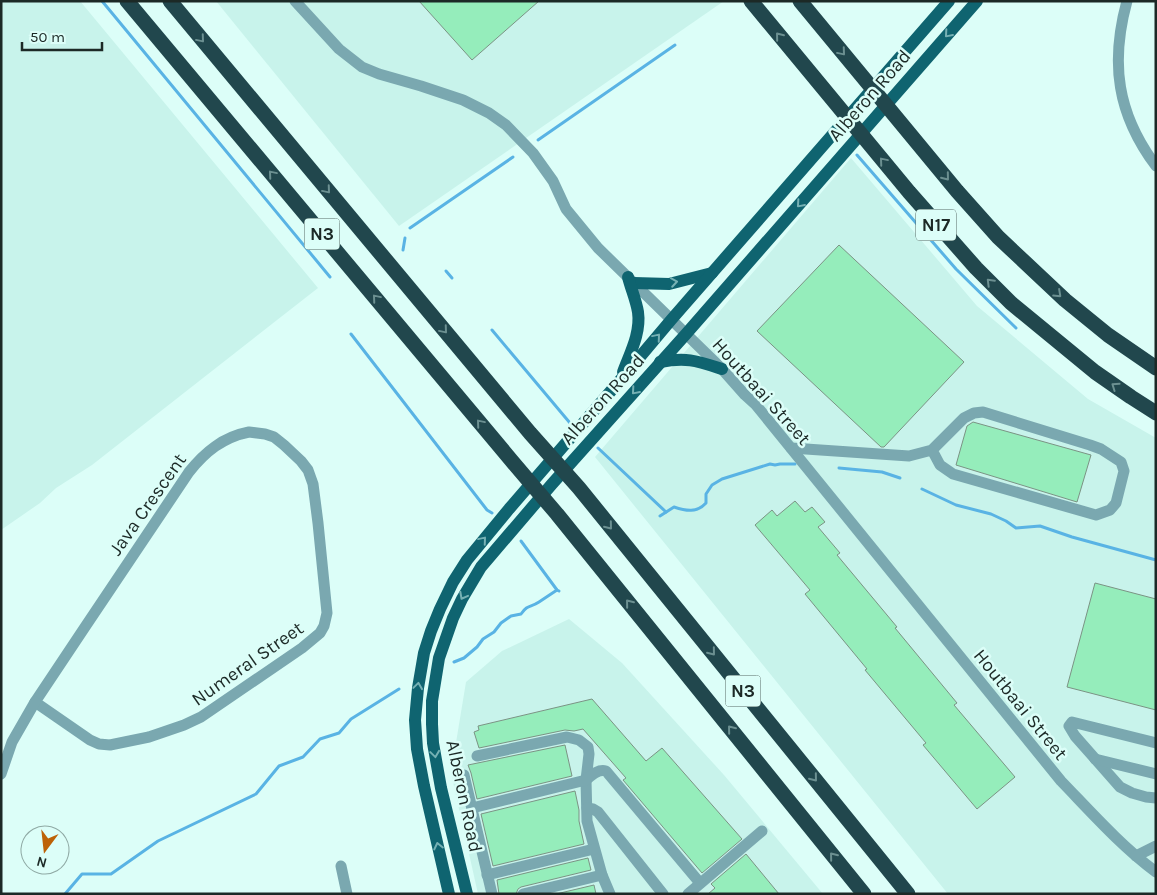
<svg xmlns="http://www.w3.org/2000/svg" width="1157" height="895" font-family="Karla,sans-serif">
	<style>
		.built { fill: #c8f3eb }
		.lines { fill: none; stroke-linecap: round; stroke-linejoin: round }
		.stream { stroke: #59b3e4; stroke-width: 3 }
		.building { fill: #95edbb; stroke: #7b9384 }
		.minor { stroke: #7aa8b0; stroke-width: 11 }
		.major { stroke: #0f6470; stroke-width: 12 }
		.highway { stroke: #21474d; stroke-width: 15 }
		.oneway { stroke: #76b1b4 }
		.oneway2 { stroke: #6c9091 }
		.labels { text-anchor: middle; stroke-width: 5; stroke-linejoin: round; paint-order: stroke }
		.shield { fill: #dcfef8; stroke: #566965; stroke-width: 1 }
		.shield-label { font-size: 18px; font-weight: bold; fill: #1c2926 }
		.street-label { font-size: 19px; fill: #1c2926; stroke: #dcfef8 }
	</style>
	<rect width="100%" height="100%" fill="#dcfef8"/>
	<g class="built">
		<path d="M1,1H80L318,288L92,465L56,488L40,503L1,530Z"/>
		<path d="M216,1H724L399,226Z"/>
		<path d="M851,158L977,306L1088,399L1156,438V894H948L595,457Z"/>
		<path d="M569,619L622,663L724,775L823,894H478L451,773L466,682L502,651Z"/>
	</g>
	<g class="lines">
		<g class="stream">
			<path d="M102,1L330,277"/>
			<path d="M538,140L675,45"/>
			<path d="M857,155L956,269L1016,328"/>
			<path d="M410,228L513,157"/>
			<path d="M403,250L405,238"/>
			<path d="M446,271L452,278"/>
			<path d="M492,330L570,423"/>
			<path d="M351,334L487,510L492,513"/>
			<path d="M598,448L666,512"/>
			<path d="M839,468L882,472L900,478"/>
			<path d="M922,489L956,505L991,514L1006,521L1016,528L1040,526L1072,537L1156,560"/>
			<path d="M660,516L674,507C686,511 697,513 706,503V494L712,485L722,479L770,464L775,465L780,464H795"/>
			<path d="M521,541L557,590L559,591"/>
			<path d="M454,662L464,658L477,647L483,639L494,632L501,623L511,616L521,614C528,604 530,608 539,602C545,598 551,594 557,590"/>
			<path d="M65,894L82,874H111L158,841L256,794L279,766L303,757L320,739L339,733L351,719L399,689"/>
		</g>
	</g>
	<g class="building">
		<path d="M419,1H539L472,60Z"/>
		<path d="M839,245L964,362L884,447H881L757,331Z"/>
		<path d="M973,422L1091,455L1077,502L956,465L967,426Z"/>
		<path d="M795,501L805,512L812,507L825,522L818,527L840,553L837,555L897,627L895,628L957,703L954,705L1015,777L977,809L923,745L926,743L865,670L867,669L805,594L810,590L755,525L772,510L777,516Z"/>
		<path d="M1095,583L1156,599V710L1067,687Z"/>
		<path d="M592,699L646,761L662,748L742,839L702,873L623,780L626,778L583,729L574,731L565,730L479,748L474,732L479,730L478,726Z"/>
		<path d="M565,745L572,776L477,799L471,773L468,765Z"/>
		<path d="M575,791L579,810V821L584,844L493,866L481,814Z"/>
		<path d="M746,854L779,894H708L715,888L711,884Z"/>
		<path d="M588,858L591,870L521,887L518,889L516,894H499L497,880Z"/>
		<path d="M594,885L596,894H556Z"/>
	</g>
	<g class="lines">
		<g class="minor">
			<path d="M295,1L339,49L362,67L379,74L421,86L463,100L489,113L506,125L533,153L553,181L566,209L598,248L722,369L745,395L756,405L1061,781C1091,812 1121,846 1156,872"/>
			<path d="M1127,1C1110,63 1117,114 1156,166"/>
			<path d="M249,432L265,434L274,437L284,445L301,461L308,470L313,484L318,523L327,613L324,626L320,633L302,648L201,717L184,725L149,737L110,745L99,744L90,740L35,702L85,627L189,472C205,452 223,437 249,432Z"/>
			<path d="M791,448L909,456L932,450L964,418L974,413L983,412L1090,445L1101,449L1121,462L1124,471L1116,503L1110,510L1096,515L953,474L940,465L932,450"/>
			<path d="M1156,743L1072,722L1069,726L1075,736L1120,787L1132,793L1146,797L1156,798"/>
			<path d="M477,756L567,737L579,740L588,747L589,754L586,780L587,821L602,875L610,894"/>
			<path d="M1095,759L1156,774"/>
			<path d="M1,774L12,742L35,702"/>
			<path d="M464,775L492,894"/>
			<path d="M472,808L586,780C592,775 598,769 606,771L700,883"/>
			<path d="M587,808L593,809L598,812L663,894"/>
			<path d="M1136,856L1156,846"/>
			<path d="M341,866L347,894"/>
			<path d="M487,875L594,849"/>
			<path d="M523,894L602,875"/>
			<path d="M688,894L762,831"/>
		</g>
		<g class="major">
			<path d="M634,283L669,284L712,273"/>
			<path d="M660,362C687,357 697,361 722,369"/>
			<path d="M623,372C630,353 641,333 638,312C636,300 631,289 628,277"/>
			<path d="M449,894L424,786L417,749L415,720L418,688L424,653L431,631L440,609L453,582L467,560L509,509L623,377L671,320L949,1"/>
			<path d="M467,894L441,788L433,743L432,724V701L439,658L453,618L462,599L481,567L552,484L686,334L977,1"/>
		</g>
		<g class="highway">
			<path d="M127,1L511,460L557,514L864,894"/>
			<path d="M170,1L530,433L579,488L908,894"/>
			<path d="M751,1L909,192L976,268L1011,303L1095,372L1131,397L1156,413"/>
			<path d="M800,1L957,191L998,237L1065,300L1108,335L1156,368"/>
		</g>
	</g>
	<defs><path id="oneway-chevron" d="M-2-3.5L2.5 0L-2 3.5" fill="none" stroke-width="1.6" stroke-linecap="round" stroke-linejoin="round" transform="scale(1.25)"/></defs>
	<g class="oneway">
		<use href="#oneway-chevron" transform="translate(948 34) rotate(131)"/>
		<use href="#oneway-chevron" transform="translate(800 204) rotate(131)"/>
		<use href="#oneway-chevron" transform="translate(674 282) rotate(-9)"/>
		<use href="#oneway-chevron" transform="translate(657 337) rotate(-50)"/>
		<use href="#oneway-chevron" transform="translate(635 391) rotate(131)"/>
		<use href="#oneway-chevron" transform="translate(483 540) rotate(-50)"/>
		<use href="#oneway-chevron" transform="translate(463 596) rotate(118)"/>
		<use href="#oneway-chevron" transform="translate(418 686) rotate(-82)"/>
		<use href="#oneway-chevron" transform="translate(435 754) rotate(82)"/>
		<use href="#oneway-chevron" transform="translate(438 846) rotate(-103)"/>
	</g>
	<g class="oneway2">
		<use href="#oneway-chevron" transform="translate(779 36) rotate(-129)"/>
		<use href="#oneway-chevron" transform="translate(201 39) rotate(50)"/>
		<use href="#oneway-chevron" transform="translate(842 52) rotate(50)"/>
		<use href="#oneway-chevron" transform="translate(883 161) rotate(-130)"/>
		<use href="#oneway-chevron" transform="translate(272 174) rotate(-130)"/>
		<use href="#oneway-chevron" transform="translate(946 177) rotate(51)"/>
		<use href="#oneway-chevron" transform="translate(327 190) rotate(50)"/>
		<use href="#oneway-chevron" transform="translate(990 282) rotate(-135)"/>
		<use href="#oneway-chevron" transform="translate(1058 294) rotate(43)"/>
		<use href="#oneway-chevron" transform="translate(376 298) rotate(-130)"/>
		<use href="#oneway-chevron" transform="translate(444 330) rotate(50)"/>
		<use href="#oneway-chevron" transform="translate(1115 386) rotate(-145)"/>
		<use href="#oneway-chevron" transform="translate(480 423) rotate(-130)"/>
		<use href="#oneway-chevron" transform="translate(609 526) rotate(51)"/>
		<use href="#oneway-chevron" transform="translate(629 603) rotate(-129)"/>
		<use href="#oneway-chevron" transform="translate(712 652) rotate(51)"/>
		<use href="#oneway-chevron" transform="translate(731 729) rotate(-129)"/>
		<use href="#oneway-chevron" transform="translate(814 778) rotate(51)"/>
		<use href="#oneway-chevron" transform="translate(833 856) rotate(-129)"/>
	</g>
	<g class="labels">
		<g class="shield">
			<rect x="916" y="209.5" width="40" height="31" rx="4"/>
			<rect x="304.5" y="218.5" width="35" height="31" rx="4"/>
			<rect x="725.5" y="675.5" width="35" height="31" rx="4"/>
		</g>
		<g class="shield-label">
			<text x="936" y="231">N17</text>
			<text x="322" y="240">N3</text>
			<text x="743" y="697">N3</text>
		</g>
		<g class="street-label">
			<text transform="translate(869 95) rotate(-49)" y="7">Alberon Road</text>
			<text transform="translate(762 391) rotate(48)" y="7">Houtbaai Street</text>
			<text transform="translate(602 399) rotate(-48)" y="7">Alberon Road</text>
			<text transform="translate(147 504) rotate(-55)" y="7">Java Crescent</text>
			<text transform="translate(247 663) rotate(-35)" y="7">Numeral Street</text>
			<text transform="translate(1021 704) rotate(51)" y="7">Houtbaai Street</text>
			<text transform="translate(465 796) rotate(78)" y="7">Alberon Road</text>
		</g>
	</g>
	<rect width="1157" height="895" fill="none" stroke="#1c2926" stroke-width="5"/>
	<g transform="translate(45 850) rotate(195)"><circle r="24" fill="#dcfef8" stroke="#8fa9a4"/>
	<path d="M0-4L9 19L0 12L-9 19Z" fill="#bd6207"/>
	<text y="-8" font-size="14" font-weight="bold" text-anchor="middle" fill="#1c2926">N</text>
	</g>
	<path d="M22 42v8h80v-8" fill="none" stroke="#1c2926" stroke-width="2.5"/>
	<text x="30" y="42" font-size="15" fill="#1c2926" stroke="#dcfef8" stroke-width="4" paint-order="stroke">50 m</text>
</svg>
